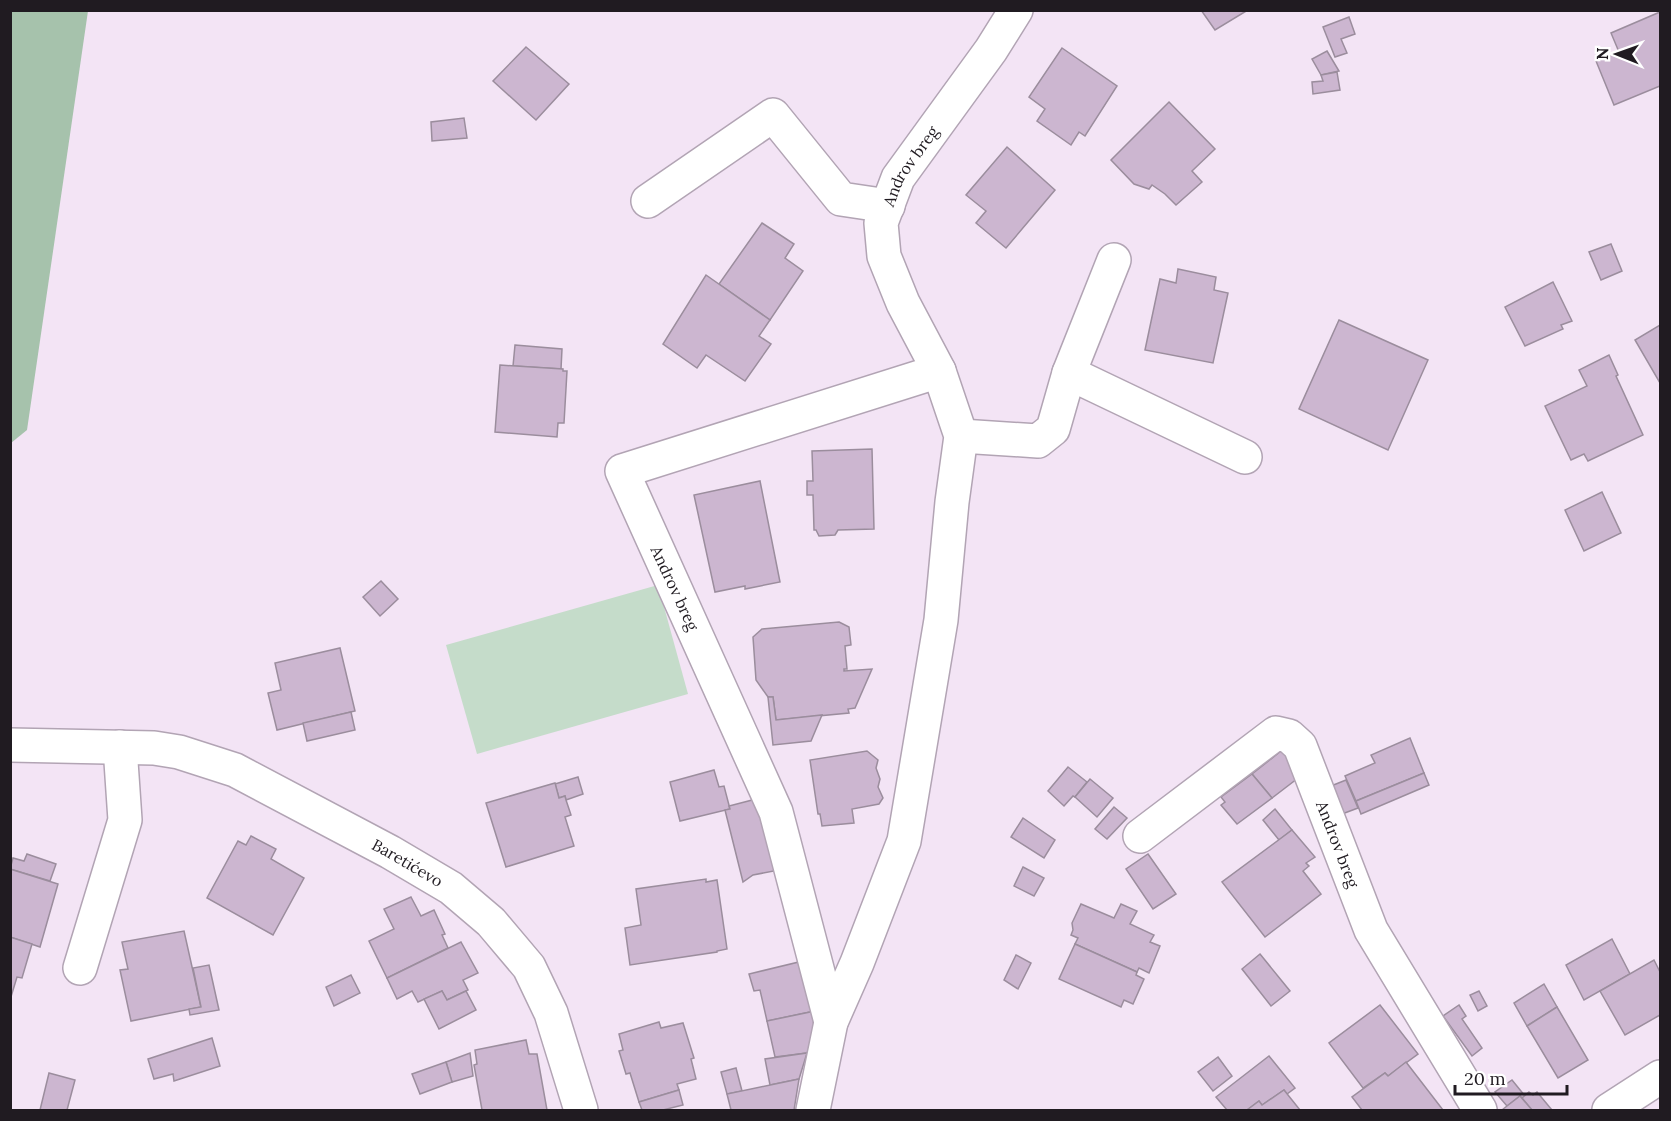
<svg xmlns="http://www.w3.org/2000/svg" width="1671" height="1121" font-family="Lora,serif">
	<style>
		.green { fill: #c5dcca }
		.forest { fill: #a6c2ac }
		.building { fill: #ccb6d0; stroke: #9b8d9d; stroke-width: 1.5 }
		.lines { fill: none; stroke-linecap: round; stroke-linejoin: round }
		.minor-casing { stroke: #b2a4b4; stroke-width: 36 }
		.minor { stroke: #fff; stroke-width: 33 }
		.labels { text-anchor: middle; stroke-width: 4.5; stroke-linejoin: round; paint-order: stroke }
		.street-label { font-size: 16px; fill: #201b21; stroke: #fff }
	</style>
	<rect width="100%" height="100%" fill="#f3e4f5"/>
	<path class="green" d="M658,585L688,694L477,754L446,645Z"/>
	<path class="forest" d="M11,10L88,11L27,430L11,443Z"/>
	<g class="building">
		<path d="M1201,10H1248L1215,30Z"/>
		<path d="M1660,12V86L1614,105L1596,61L1619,52L1611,33Z"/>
		<path d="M1349,17L1355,34L1341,39L1347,53L1335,57L1323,27Z"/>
		<path d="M526,47L569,84L536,120L493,81Z"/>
		<path d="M1062,48L1117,86L1085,136L1079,132L1071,145L1037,121L1045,109L1029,97Z"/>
		<path d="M1327,51L1339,71L1321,75L1312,59Z"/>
		<path d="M1337,72L1340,90L1313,94L1312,82L1323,81L1321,75Z"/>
		<path d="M1169,102L1215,149L1192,171L1202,182L1176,205L1165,194L1152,185L1149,189L1134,184L1111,160Z"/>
		<path d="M464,118L467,138L432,141L431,122Z"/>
		<path d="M1007,147L1055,190L1006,248L976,223L986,211L966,195Z"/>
		<path d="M762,223L794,244L785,258L803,271L770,320L719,284Z"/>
		<path d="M1611,244L1622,271L1601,280L1589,252Z"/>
		<path d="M1178,269L1216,277L1214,290L1228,293L1213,363L1145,350L1160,279L1176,283Z"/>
		<path d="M706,275L770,320L759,336L771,344L745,381L706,355L697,368L663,344Z"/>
		<path d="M1553,282L1572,321L1561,325L1563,329L1525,346L1505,307Z"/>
		<path d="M1339,320L1428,360L1388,450L1299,409Z"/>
		<path d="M1660,325V383L1635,340Z"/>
		<path d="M515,345L562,349L561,369L513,366Z"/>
		<path d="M1609,355L1618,375L1616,376L1643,435L1588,461L1584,454L1571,460L1545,406L1587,386L1579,370Z"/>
		<path d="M500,365L563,369V371H567L564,423H558L557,437L495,432Z"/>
		<path d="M872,449L874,529L838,530L835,535L819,536L816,530H814L813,495H807V481H813L812,451Z"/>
		<path d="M760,481L780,582L745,589V586L715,592L694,495Z"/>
		<path d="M1602,492L1621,533L1584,551L1565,510Z"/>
		<path d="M381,581L398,599L380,616L363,597Z"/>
		<path d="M839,622L849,627L851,645L845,646L847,669H844V671L872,669L855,708L848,709L849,713L776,720L773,697H768L756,680L753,637L762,629Z"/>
		<path d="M340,648L355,711L277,730L268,693L281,690L275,663Z"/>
		<path d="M768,697H773L776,720L822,715L811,741L773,745Z"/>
		<path d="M351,712L355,730L307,741L303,723Z"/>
		<path d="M1410,738L1424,773L1356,801L1345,776L1375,763L1371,755Z"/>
		<path d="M867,751L878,760L876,768L880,779L878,787L883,798L879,804L852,809L854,823L822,826L820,814H818L810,760Z"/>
		<path d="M1281,751L1296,760L1302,775L1272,798L1252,774Z"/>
		<path d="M1068,767L1087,782L1075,797L1073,796L1064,806L1048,791Z"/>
		<path d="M714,770L719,787L724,786L730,809L680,821L670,782Z"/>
		<path d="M1424,773L1429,785L1361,814L1356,801Z"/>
		<path d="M1252,774L1272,798L1237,824L1221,805L1225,802L1221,797Z"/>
		<path d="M578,777L583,794L566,800L565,796L559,798L555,784Z"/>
		<path d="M1090,779L1113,798L1097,817L1075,797Z"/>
		<path d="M1346,780L1358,808L1342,814L1331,786Z"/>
		<path d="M555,783L559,798L565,796L566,800L571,815L565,817L574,846L506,867L486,803Z"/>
		<path d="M760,798L779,870L753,875L743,882L725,810L730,809L729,806Z"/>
		<path d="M1114,807L1127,818L1107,839L1095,829Z"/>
		<path d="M1275,809L1292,830L1279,840L1263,820Z"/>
		<path d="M1023,818L1055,840L1044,858L1011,837Z"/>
		<path d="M1292,830L1315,857L1306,863L1309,866L1303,871L1321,894L1265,937L1222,882Z"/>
		<path d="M251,836L276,849L271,859L304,878L273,935L207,898L238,841L246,845Z"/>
		<path d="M27,854L56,864L50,881L10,869L13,858L24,861Z"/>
		<path d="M1148,854L1176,894L1153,909L1126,869Z"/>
		<path d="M1023,867L1044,878L1034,896L1014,886Z"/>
		<path d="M10,869L58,884L40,947L10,937Z"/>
		<path d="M706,879V882L717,880L727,949L717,951V952L630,965L625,928L641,925L636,889Z"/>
		<path d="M411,897L421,916L434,910L445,934L442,935L448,948L387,978L369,941L394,929L384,909Z"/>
		<path d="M1081,904L1114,918L1121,904L1137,911L1130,924L1154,935L1150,942L1160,946L1149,973L1139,968L1137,972L1075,944L1078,938L1071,935L1073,930L1072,923Z"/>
		<path d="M184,931L201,1007L131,1021L120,970L128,969L122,942Z"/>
		<path d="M10,937L32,944L22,978L17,977L10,1000Z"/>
		<path d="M1612,939L1630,974L1584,1000L1566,965Z"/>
		<path d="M461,942L478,973L463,980L468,990L447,1000L442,991L418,1002L412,991L397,999L387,978Z"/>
		<path d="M1075,944L1137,972L1136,975L1144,979L1133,1004L1124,1000L1121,1007L1059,979Z"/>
		<path d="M1260,954L1290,991L1271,1006L1242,969Z"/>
		<path d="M1016,955L1031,963L1018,989L1004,980Z"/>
		<path d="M1654,960L1660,972V1015L1625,1035L1600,991Z"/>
		<path d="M803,961L815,1011L767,1021L760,990L754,991L749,974Z"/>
		<path d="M209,965L219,1010L190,1015L189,1009L201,1007L193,968Z"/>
		<path d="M351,975L360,993L334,1006L326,987Z"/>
		<path d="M1544,984L1557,1007L1527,1026L1514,1003Z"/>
		<path d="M442,991L447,1000L466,991L476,1010L439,1029L424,999Z"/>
		<path d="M1479,991L1487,1006L1478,1011L1470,995Z"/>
		<path d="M1380,1005L1418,1054L1388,1076L1385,1073L1363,1088L1329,1043Z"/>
		<path d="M1459,1005L1466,1016L1462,1019L1482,1048L1472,1056L1443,1016Z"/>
		<path d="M1557,1007L1588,1060L1558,1078L1527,1026Z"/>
		<path d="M815,1011L819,1026L807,1053L775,1057L767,1021Z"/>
		<path d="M659,1022L661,1028L683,1023L694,1058L691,1059L696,1079L677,1084L679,1090L639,1102L630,1073L626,1074L619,1051L623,1050L619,1034Z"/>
		<path d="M212,1038L220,1066L174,1081L173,1074L154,1079L148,1059Z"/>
		<path d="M526,1040L529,1054H537L547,1110H482L474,1065L477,1064L475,1050Z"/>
		<path d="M470,1053L473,1076L452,1082L446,1062Z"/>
		<path d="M807,1053L799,1079L770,1085L765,1059Z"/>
		<path d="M1269,1056L1295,1088L1287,1094L1284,1090L1262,1105L1259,1101L1247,1110H1227L1216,1097Z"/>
		<path d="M1218,1057L1232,1076L1213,1091L1198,1072Z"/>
		<path d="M446,1062L452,1082L420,1094L412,1074Z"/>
		<path d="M1406,1062L1443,1110H1362L1352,1097L1385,1073L1388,1076Z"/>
		<path d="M736,1068L742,1091L727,1094L721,1072Z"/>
		<path d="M49,1073L75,1080L67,1110H40Z"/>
		<path d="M799,1079L794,1110H731L727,1094Z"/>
		<path d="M1512,1080L1525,1096L1522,1098L1520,1096L1507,1106L1495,1092Z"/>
		<path d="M679,1090L683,1105L663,1110H642L639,1102Z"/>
		<path d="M1284,1090L1300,1110H1247L1259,1101L1262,1105Z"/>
		<path d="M1529,1092L1533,1095L1537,1092L1552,1110H1532L1522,1098Z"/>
		<path d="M1520,1096L1532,1110H1502L1507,1106Z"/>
	</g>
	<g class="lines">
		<defs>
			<g id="minor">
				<path d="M648,201L773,115L841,199L888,206"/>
				<path d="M1114,260L1069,373L1245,457"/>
				<path d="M961,436L1038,441L1053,429L1069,373"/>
				<path id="s1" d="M10,745L154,748L179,752L235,770L390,852L451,888L491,922L529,967L551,1013L581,1110"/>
				<path id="s2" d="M1140,836L1276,733L1289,736L1300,746L1371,930L1480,1110"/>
				<path d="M80,968L125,820L120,747"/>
				<path d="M831,1022L776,812L622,471L939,371"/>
				<path id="s3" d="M813,1110L831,1022L857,963L904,841L941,620L952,502L961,436L939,371L903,303L884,256L881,223L898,178L991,50L1016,10"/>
				<path d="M1609,1110L1660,1077"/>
			</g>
		</defs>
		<use href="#minor" class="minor-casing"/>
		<use href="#minor" class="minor"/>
	</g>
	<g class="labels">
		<g class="street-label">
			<text dy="6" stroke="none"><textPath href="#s3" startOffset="988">Androv breg</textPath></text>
			<text transform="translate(675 588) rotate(65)" y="6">Androv breg</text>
			<text dy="6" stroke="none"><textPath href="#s2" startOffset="304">Androv breg</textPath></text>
			<text dy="6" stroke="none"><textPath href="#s1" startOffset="424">Baretićevo</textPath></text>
		</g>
	</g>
	<rect width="1671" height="1121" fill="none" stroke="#201b21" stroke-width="24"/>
	<g transform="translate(1617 54) rotate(271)" stroke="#ffffff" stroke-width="4.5" paint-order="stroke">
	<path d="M0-4.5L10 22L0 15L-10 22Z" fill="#201b21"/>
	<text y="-9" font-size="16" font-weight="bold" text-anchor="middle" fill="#201b21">N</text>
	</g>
	<path d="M1455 1085v9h112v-9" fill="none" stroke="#201b21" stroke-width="3"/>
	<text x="1464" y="1085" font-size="18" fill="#201b21" stroke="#ffffff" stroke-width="4.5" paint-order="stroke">20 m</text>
</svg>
